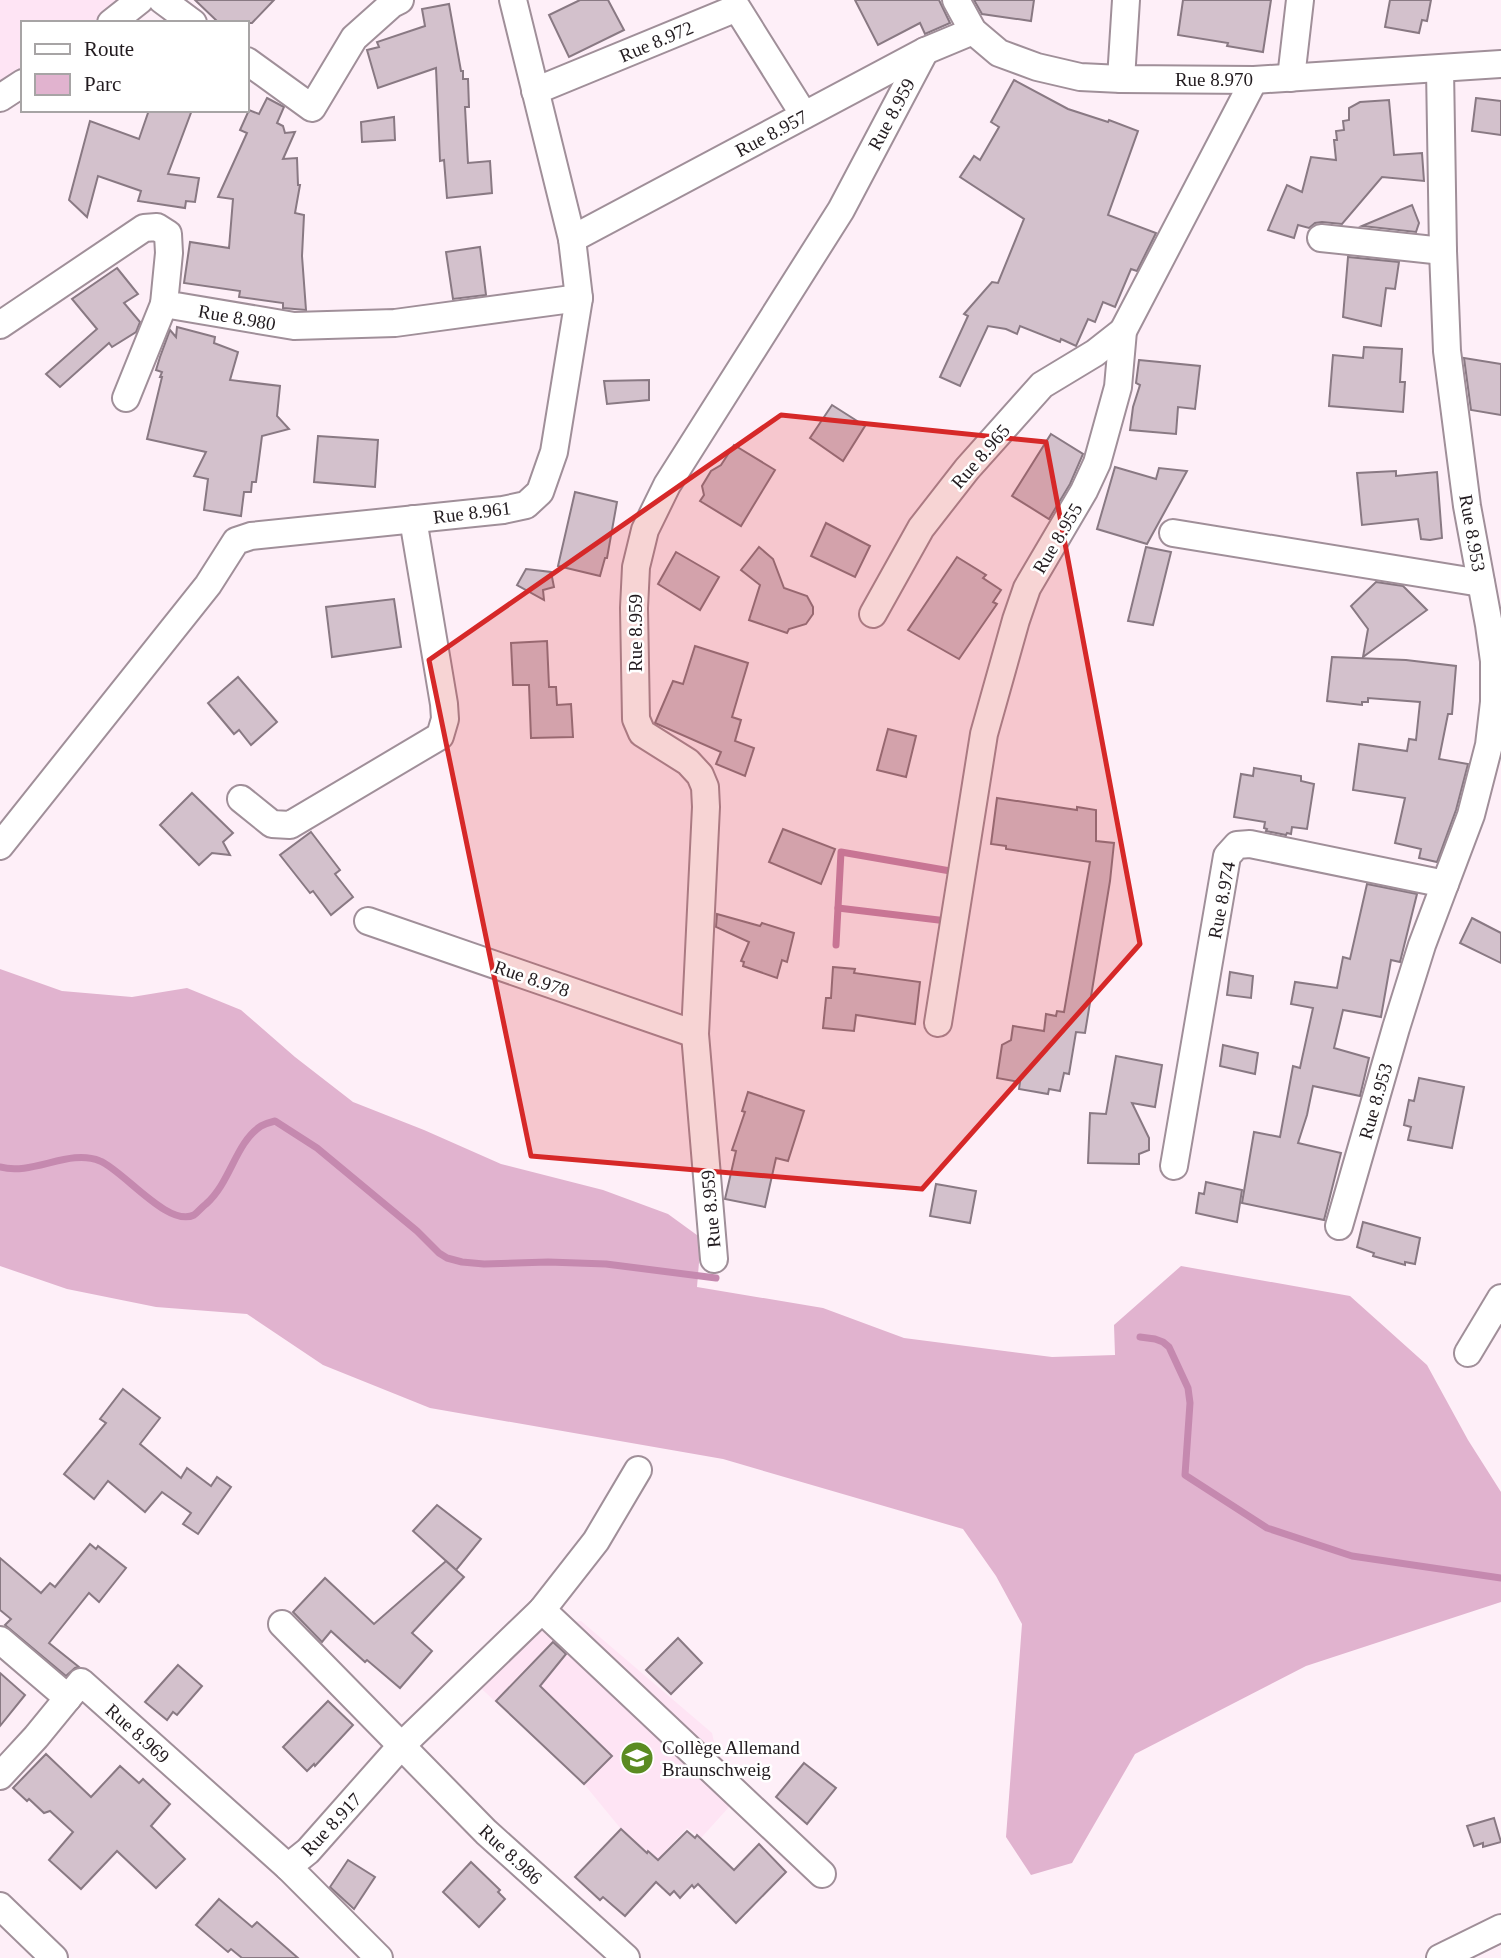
<svg xmlns="http://www.w3.org/2000/svg" width="1501" height="1958" font-family="Georgia,serif">
	<style>
		.built { fill: #fee4f4 }
		.green { fill: #e1b3cf }
		.lines { fill: none; stroke-linecap: round; stroke-linejoin: round }
		.stream { stroke: #c589af; stroke-width: 7 }
		.building { fill: #d3c1cc; stroke: #897983; stroke-width: 2 }
		.minor-casing { stroke: #a08f99; stroke-width: 30 }
		.minor { stroke: #fff; stroke-width: 26 }
		.marked { fill: #d62828; fill-opacity: 0.2; stroke: #d62828; stroke-width: 5; stroke-linejoin: round }
		.labels { text-anchor: middle; stroke-width: 5; stroke-linejoin: round; paint-order: stroke }
		.street-label { font-size: 19px; fill: #221b1f; stroke: #fff }
		.poi-label { font-size: 19px; fill: #221b1f; stroke: #fff; text-anchor: start }
	</style>
	<rect width="100%" height="100%" fill="#feeff8"/>
	<g class="built">
		<path d="M0,0H119L93,23H23V74L0,91Z"/>
		<path d="M581,1621L712,1733L729,1807L701,1838L687,1828L657,1860L621,1829L584,1784L472,1680L525,1627Z"/>
	</g>
	<path class="green" d="M0,969L62,991L132,997L187,988L241,1010L295,1057L353,1102L424,1130L501,1164L603,1190L668,1214L701,1238L697,1287L823,1308L904,1338L1052,1357L1115,1355L1114,1325L1181,1266L1350,1296L1427,1365L1468,1440L1501,1492V1602L1306,1666L1135,1754L1072,1863L1031,1875L1006,1837L1022,1624L996,1576L963,1529L723,1459L430,1408L323,1365L247,1314L156,1307L67,1289L0,1266Z"/>
	<g class="lines">
		<g class="stream">
			<path d="M838,908L947,921"/>
			<path d="M836,945L841,852L956,872"/>
			<path d="M0,1167C33,1176 69,1148 100,1161C123,1170 168,1228 194,1215C198,1212 202,1207 206,1204C231,1182 235,1143 261,1126C265,1124 271,1122 275,1121L317,1148L417,1231L439,1253L447,1258L462,1262L484,1264L548,1262L606,1264L716,1278"/>
			<path d="M1140,1337L1155,1339L1163,1342L1169,1347L1188,1388L1190,1403L1185,1475L1267,1528L1352,1556L1501,1578"/>
		</g>
	</g>
	<g class="building">
		<path d="M195,0H274L252,23H219Z"/>
		<path d="M580,0H608L624,30L569,57L549,15Z"/>
		<path d="M855,0H939L950,23L925,34L920,23L878,45Z"/>
		<path d="M974,0H1034L1031,21L982,14Z"/>
		<path d="M1183,0H1271L1263,52L1227,46L1228,43L1178,35Z"/>
		<path d="M1390,0H1431L1427,21L1422,20L1419,33L1385,27Z"/>
		<path d="M449,4L461,71H463V79H468L469,107H465L468,163L490,161L492,193L447,198L444,160L440,161L436,68L378,88L367,50L379,47L377,42L425,26L422,9Z"/>
		<path d="M1014,80L1068,109L1108,122L1109,120L1138,131L1108,215L1156,233L1137,271L1131,269L1115,307L1103,302L1095,322L1088,319L1076,346L1061,339L1060,342L1020,326L1017,334L1006,329L988,326L960,386L940,377L968,316L964,314L992,282L998,283L1024,219L960,177L974,156L980,160L999,127L991,122Z"/>
		<path d="M267,98L284,107L277,123L283,126L285,133L295,132L283,159L297,158L298,185H300L295,213L304,215L302,256L306,310L283,308V303L239,297L240,291L184,283L190,242L229,248L233,199L218,197L247,133L240,130L249,110L259,114Z"/>
		<path d="M1476,98L1501,101V135L1472,131Z"/>
		<path d="M1389,100L1394,155L1422,153L1424,181L1382,177L1342,224L1322,222L1315,223L1309,228L1298,225L1294,238L1268,230L1287,185L1302,192L1311,157L1336,160L1334,140H1337L1336,131L1344,130L1343,121L1349,120V108L1360,102Z"/>
		<path d="M149,110H192L168,174L199,178L195,202L186,201L185,208L138,201L141,191L98,176L87,217L69,200L90,121L139,139Z"/>
		<path d="M394,117L395,140L362,142L361,122Z"/>
		<path d="M1412,205L1419,223L1416,232L1362,226Z"/>
		<path d="M480,247L486,295L453,299L446,252Z"/>
		<path d="M1348,257L1399,262L1395,289L1386,288L1381,326L1343,317Z"/>
		<path d="M117,268L138,294L124,303L140,322L136,332L112,347L109,343L60,387L46,374L97,329L72,299Z"/>
		<path d="M177,327L215,337L214,343L238,352L230,380L280,386L277,416L289,429L262,436L256,482H252L251,492H244L241,516L204,510L208,479L194,476L206,452L147,439L162,377H160L162,372L156,370L160,357L170,330L176,337Z"/>
		<path d="M1364,347L1402,349L1400,382H1405L1403,412L1329,406L1333,355L1363,358Z"/>
		<path d="M1464,358L1501,364V415L1471,410Z"/>
		<path d="M1139,360L1200,366L1195,409L1178,407L1176,434L1130,430L1133,407L1140,385L1136,383Z"/>
		<path d="M649,380V400L607,404L604,381Z"/>
		<path d="M832,405L865,426L843,461L810,438Z"/>
		<path d="M1051,434L1083,454L1070,484L1049,519L1012,496Z"/>
		<path d="M318,436L378,440L375,487L314,482Z"/>
		<path d="M734,445L775,470L741,526L700,501L704,495L702,486L711,471L721,465Z"/>
		<path d="M1115,467L1156,479L1159,468L1187,471L1147,544L1097,529Z"/>
		<path d="M1396,471V476L1437,472L1442,538L1430,540L1421,539L1418,519L1362,525L1357,473Z"/>
		<path d="M575,492L617,502L607,558H605L600,576L558,566Z"/>
		<path d="M826,523L870,546L855,577L811,556Z"/>
		<path d="M759,547L773,559L784,588L807,596L813,607V614L806,624L789,629L787,633L749,620L760,585L741,570Z"/>
		<path d="M1146,547L1171,552L1153,625L1128,621Z"/>
		<path d="M676,552L719,577L700,610L658,584Z"/>
		<path d="M957,557L986,575L983,578L1001,590L993,602L997,604L959,659L908,630Z"/>
		<path d="M526,569L551,572L554,587L543,590L544,600L517,585Z"/>
		<path d="M1376,582L1403,586L1427,610L1363,657L1368,629L1351,606Z"/>
		<path d="M394,599L401,647L332,657L326,607Z"/>
		<path d="M547,641L549,687H556L557,705L571,704L573,737L531,738L529,685H513L511,643Z"/>
		<path d="M695,646L748,663L732,717L741,720L735,741L754,748L745,776L716,764L721,752L655,723L673,681L683,684Z"/>
		<path d="M1332,657L1406,660L1456,666L1452,714H1448L1439,759L1468,764L1456,810L1437,862L1419,858L1421,849L1395,843L1405,798L1353,790L1359,744L1407,751L1409,739L1416,740L1420,702L1368,698V702H1362V705L1327,701Z"/>
		<path d="M238,677L277,722L251,745L239,730L234,734L208,703Z"/>
		<path d="M888,729L916,736L906,777L877,770Z"/>
		<path d="M1254,768L1301,776V781L1314,784L1307,829L1292,827L1291,834L1287,833L1286,835L1266,831L1267,829L1264,828L1265,822L1234,817L1241,774L1253,776Z"/>
		<path d="M192,793L233,833L223,842L230,855L212,853L199,865L160,825Z"/>
		<path d="M997,798L1077,810V807L1096,810V841L1114,843L1110,881L1085,1033L1076,1032L1069,1074L1064,1073L1060,1091L1049,1089L1048,1094L1019,1089L1020,1082L997,1078L1002,1045L1011,1040L1013,1026L1044,1031L1046,1014L1056,1016L1057,1011L1064,1012L1090,862L1006,849V846L991,844Z"/>
		<path d="M783,829L835,849L821,884L769,862Z"/>
		<path d="M311,832L340,870L335,874L353,897L331,915L313,891L310,893L280,855Z"/>
		<path d="M1367,884L1417,894L1400,962L1391,960L1381,1017L1343,1010L1334,1048L1369,1058L1360,1096L1313,1086L1307,1115L1298,1143L1341,1153L1324,1220L1242,1203L1254,1132L1280,1137L1293,1066L1300,1068L1313,1008L1291,1004L1295,982L1337,988L1343,957L1350,959Z"/>
		<path d="M717,914L760,926L762,923L794,933L787,962L782,960L777,978L743,966L744,962L741,961L749,942L716,927Z"/>
		<path d="M1472,918L1501,933V963L1460,943Z"/>
		<path d="M833,967L855,969L854,973L920,982L915,1024L856,1015L854,1031L823,1028L826,998H831Z"/>
		<path d="M1230,972L1253,976L1251,998L1227,995Z"/>
		<path d="M1223,1045L1258,1053L1255,1074L1220,1066Z"/>
		<path d="M1116,1056L1162,1065L1155,1107L1132,1103L1149,1138V1150L1139,1154V1164L1088,1163L1090,1113L1106,1114Z"/>
		<path d="M1419,1078L1464,1087L1452,1148L1408,1140L1411,1127L1404,1125L1409,1100L1414,1101Z"/>
		<path d="M748,1092L804,1111L788,1161L776,1158L765,1207L725,1199L736,1151L732,1150L745,1112L742,1111Z"/>
		<path d="M1206,1182L1242,1190L1237,1222L1196,1213L1199,1193L1204,1194Z"/>
		<path d="M936,1184L976,1191L970,1223L930,1216Z"/>
		<path d="M1363,1222L1420,1238L1415,1264L1405,1262V1265L1373,1256L1374,1253L1357,1247Z"/>
		<path d="M123,1389L160,1418L140,1444L181,1478L187,1468L211,1486L217,1477L231,1487L198,1534L183,1524L191,1513L162,1492L145,1512L108,1481L94,1499L64,1474L106,1423L100,1419Z"/>
		<path d="M437,1505L481,1539L456,1570L413,1531Z"/>
		<path d="M90,1544L96,1549L98,1546L126,1568L99,1602L89,1593L49,1643L79,1667L75,1668L66,1676L5,1625L11,1619L0,1610V1558L41,1593L50,1583L55,1587Z"/>
		<path d="M446,1561L464,1577L412,1633L432,1651L400,1688L367,1660L365,1662L331,1631L322,1642L293,1612L325,1578L374,1624Z"/>
		<path d="M678,1638L702,1663L671,1694L646,1670Z"/>
		<path d="M553,1642L566,1654L540,1686L612,1756L584,1784L496,1701Z"/>
		<path d="M178,1665L202,1686L177,1715L173,1712L167,1720L145,1702Z"/>
		<path d="M0,1673L25,1695L0,1726Z"/>
		<path d="M328,1701L353,1725L315,1766L314,1764L307,1771L283,1747Z"/>
		<path d="M46,1754L91,1797L120,1766L139,1783L143,1779L170,1804L151,1826L185,1859L156,1888L117,1851L81,1889L49,1860L73,1832L50,1811L44,1813L29,1799L27,1801L13,1788Z"/>
		<path d="M804,1763L836,1788L807,1824L776,1797Z"/>
		<path d="M1494,1818L1501,1842L1483,1847V1843L1474,1846L1467,1826Z"/>
		<path d="M621,1829L647,1853L648,1851L658,1860L687,1831L695,1838L697,1835L734,1870L759,1844L786,1872L736,1923L698,1884L694,1888L692,1885L680,1898L674,1891L670,1895L656,1882L625,1916L603,1897L600,1900L575,1877Z"/>
		<path d="M348,1860L375,1877L354,1909L330,1887Z"/>
		<path d="M471,1862L500,1890L498,1892L505,1899L479,1927L443,1892Z"/>
		<path d="M219,1899L252,1927L257,1922L298,1958H242L231,1949L228,1952L196,1925Z"/>
	</g>
	<g class="lines">
		<defs>
			<g id="minor">
				<path d="M162,0L193,23"/>
				<path d="M956,0L973,31L999,53L1037,67L1080,77L1121,79L1254,80L1501,64"/>
				<path d="M111,23L140,0"/>
				<path d="M247,61L312,108L354,38L392,4L400,0"/>
				<path d="M1291,78L1300,0"/>
				<path d="M1121,79L1126,0"/>
				<path d="M535,91L737,8L804,115"/>
				<path d="M0,98L23,83"/>
				<path d="M1321,238L1443,251"/>
				<path d="M572,239L925,51L973,31"/>
				<path d="M0,325L144,228L157,227L168,234L169,253L164,304L294,326L395,323L579,298"/>
				<path d="M126,398L164,304"/>
				<path d="M1173,533L1481,583"/>
				<path d="M873,614L921,528L967,469L1042,385L1095,353L1123,331"/>
				<path d="M241,799L272,824L290,825L440,736L445,719L444,704L413,519"/>
				<path d="M0,846L208,585L236,541L251,536L503,510L526,505L540,492L554,452L579,298L572,239L513,0"/>
				<path d="M368,921L695,1034"/>
				<path d="M938,1023L984,734L1016,620L1027,588L1084,491L1097,463L1118,387L1123,331L1254,80"/>
				<path d="M1174,1166L1227,856L1237,845L1250,844L1445,884"/>
				<path d="M1339,1226L1396,1028L1422,945L1471,815L1489,745L1494,702V661L1489,625L1467,506L1447,351L1443,251L1440,69"/>
				<path d="M714,1259L695,1034L706,807L705,787L700,775L688,762L642,733L636,719L634,608L636,567L645,530L667,485L841,210L925,51"/>
				<path d="M1468,1353L1501,1298"/>
				<path d="M542,1610L822,1874"/>
				<path d="M282,1624L486,1832L626,1958"/>
				<path d="M0,1640L68,1698"/>
				<path d="M0,1776L36,1737L81,1682L288,1867"/>
				<path d="M0,1906L54,1958"/>
				<path d="M379,1958L288,1867L308,1851L401,1746L542,1610L596,1541L638,1470"/>
				<path d="M1440,1958L1501,1928"/>
			</g>
		</defs>
		<use href="#minor" class="minor-casing"/>
		<use href="#minor" class="minor"/>
	</g>
	<path class="marked" d="M781,415L1046,442L1140,944L922,1189L531,1156L429,660Z"/>
	<defs>
		<symbol id="school-disc" viewBox="-11 -11 22 22"><circle r="9.5" fill="#5b8b21" stroke="#fff"/><path d="M0-5L7-2L0 1L-7-2ZM-4 1L0 2.5L4 1V4Q0 6-4 4Z" fill="#fff"/></symbol>
	</defs>
	<g fill-rule="evenodd">
		<use href="#school-disc" x="618" y="1739" width="38" height="38"/>
	</g>
	<g class="labels">
		<g class="street-label">
			<text transform="translate(656 41) rotate(-23)" y="7">Rue 8.972</text>
			<text x="1214" y="86">Rue 8.970</text>
			<text transform="translate(891 114) rotate(-62)" y="7">Rue 8.959</text>
			<text transform="translate(771 133) rotate(-28)" y="7">Rue 8.957</text>
			<text transform="translate(237 317) rotate(10)" y="7">Rue 8.980</text>
			<text transform="translate(980 456) rotate(-49)" y="7">Rue 8.965</text>
			<text transform="translate(472 512) rotate(-7)" y="7">Rue 8.961</text>
			<text transform="translate(1473 533) rotate(80)" y="7">Rue 8.953</text>
			<text transform="translate(1057 538) rotate(-59)" y="7">Rue 8.955</text>
			<text transform="translate(635 633) rotate(-90)" y="7">Rue 8.959</text>
			<text transform="translate(1221 900) rotate(-79)" y="7">Rue 8.974</text>
			<text transform="translate(532 978) rotate(19)" y="7">Rue 8.978</text>
			<text transform="translate(1375 1101) rotate(-74)" y="7">Rue 8.953</text>
			<text transform="translate(710 1209) rotate(-95)" y="7">Rue 8.959</text>
			<text transform="translate(138 1733) rotate(42)" y="7">Rue 8.969</text>
			<text transform="translate(331 1824) rotate(-47)" y="7">Rue 8.917</text>
			<text transform="translate(511 1854) rotate(43)" y="7">Rue 8.986</text>
		</g>
		<g class="poi-label">
			<text x="662" y="1754">Collège Allemand<tspan x="662" dy="22">Braunschweig</tspan></text>
		</g>
	</g>
	<rect x="21" y="21" width="228" height="91" fill="#ffffff" stroke="#a7a4a5" stroke-width="2"/>
	<rect x="35" y="44" width="35" height="10" fill="#ffffff" stroke="#a7a4a5" stroke-width="2"/>
	<text x="84" y="56" font-size="21" fill="#221b1f">Route</text>
	<rect x="35" y="74" width="35" height="21" fill="#e1b3cf" stroke="#a7a4a5" stroke-width="2"/>
	<text x="84" y="91" font-size="21" fill="#221b1f">Parc</text>
</svg>
